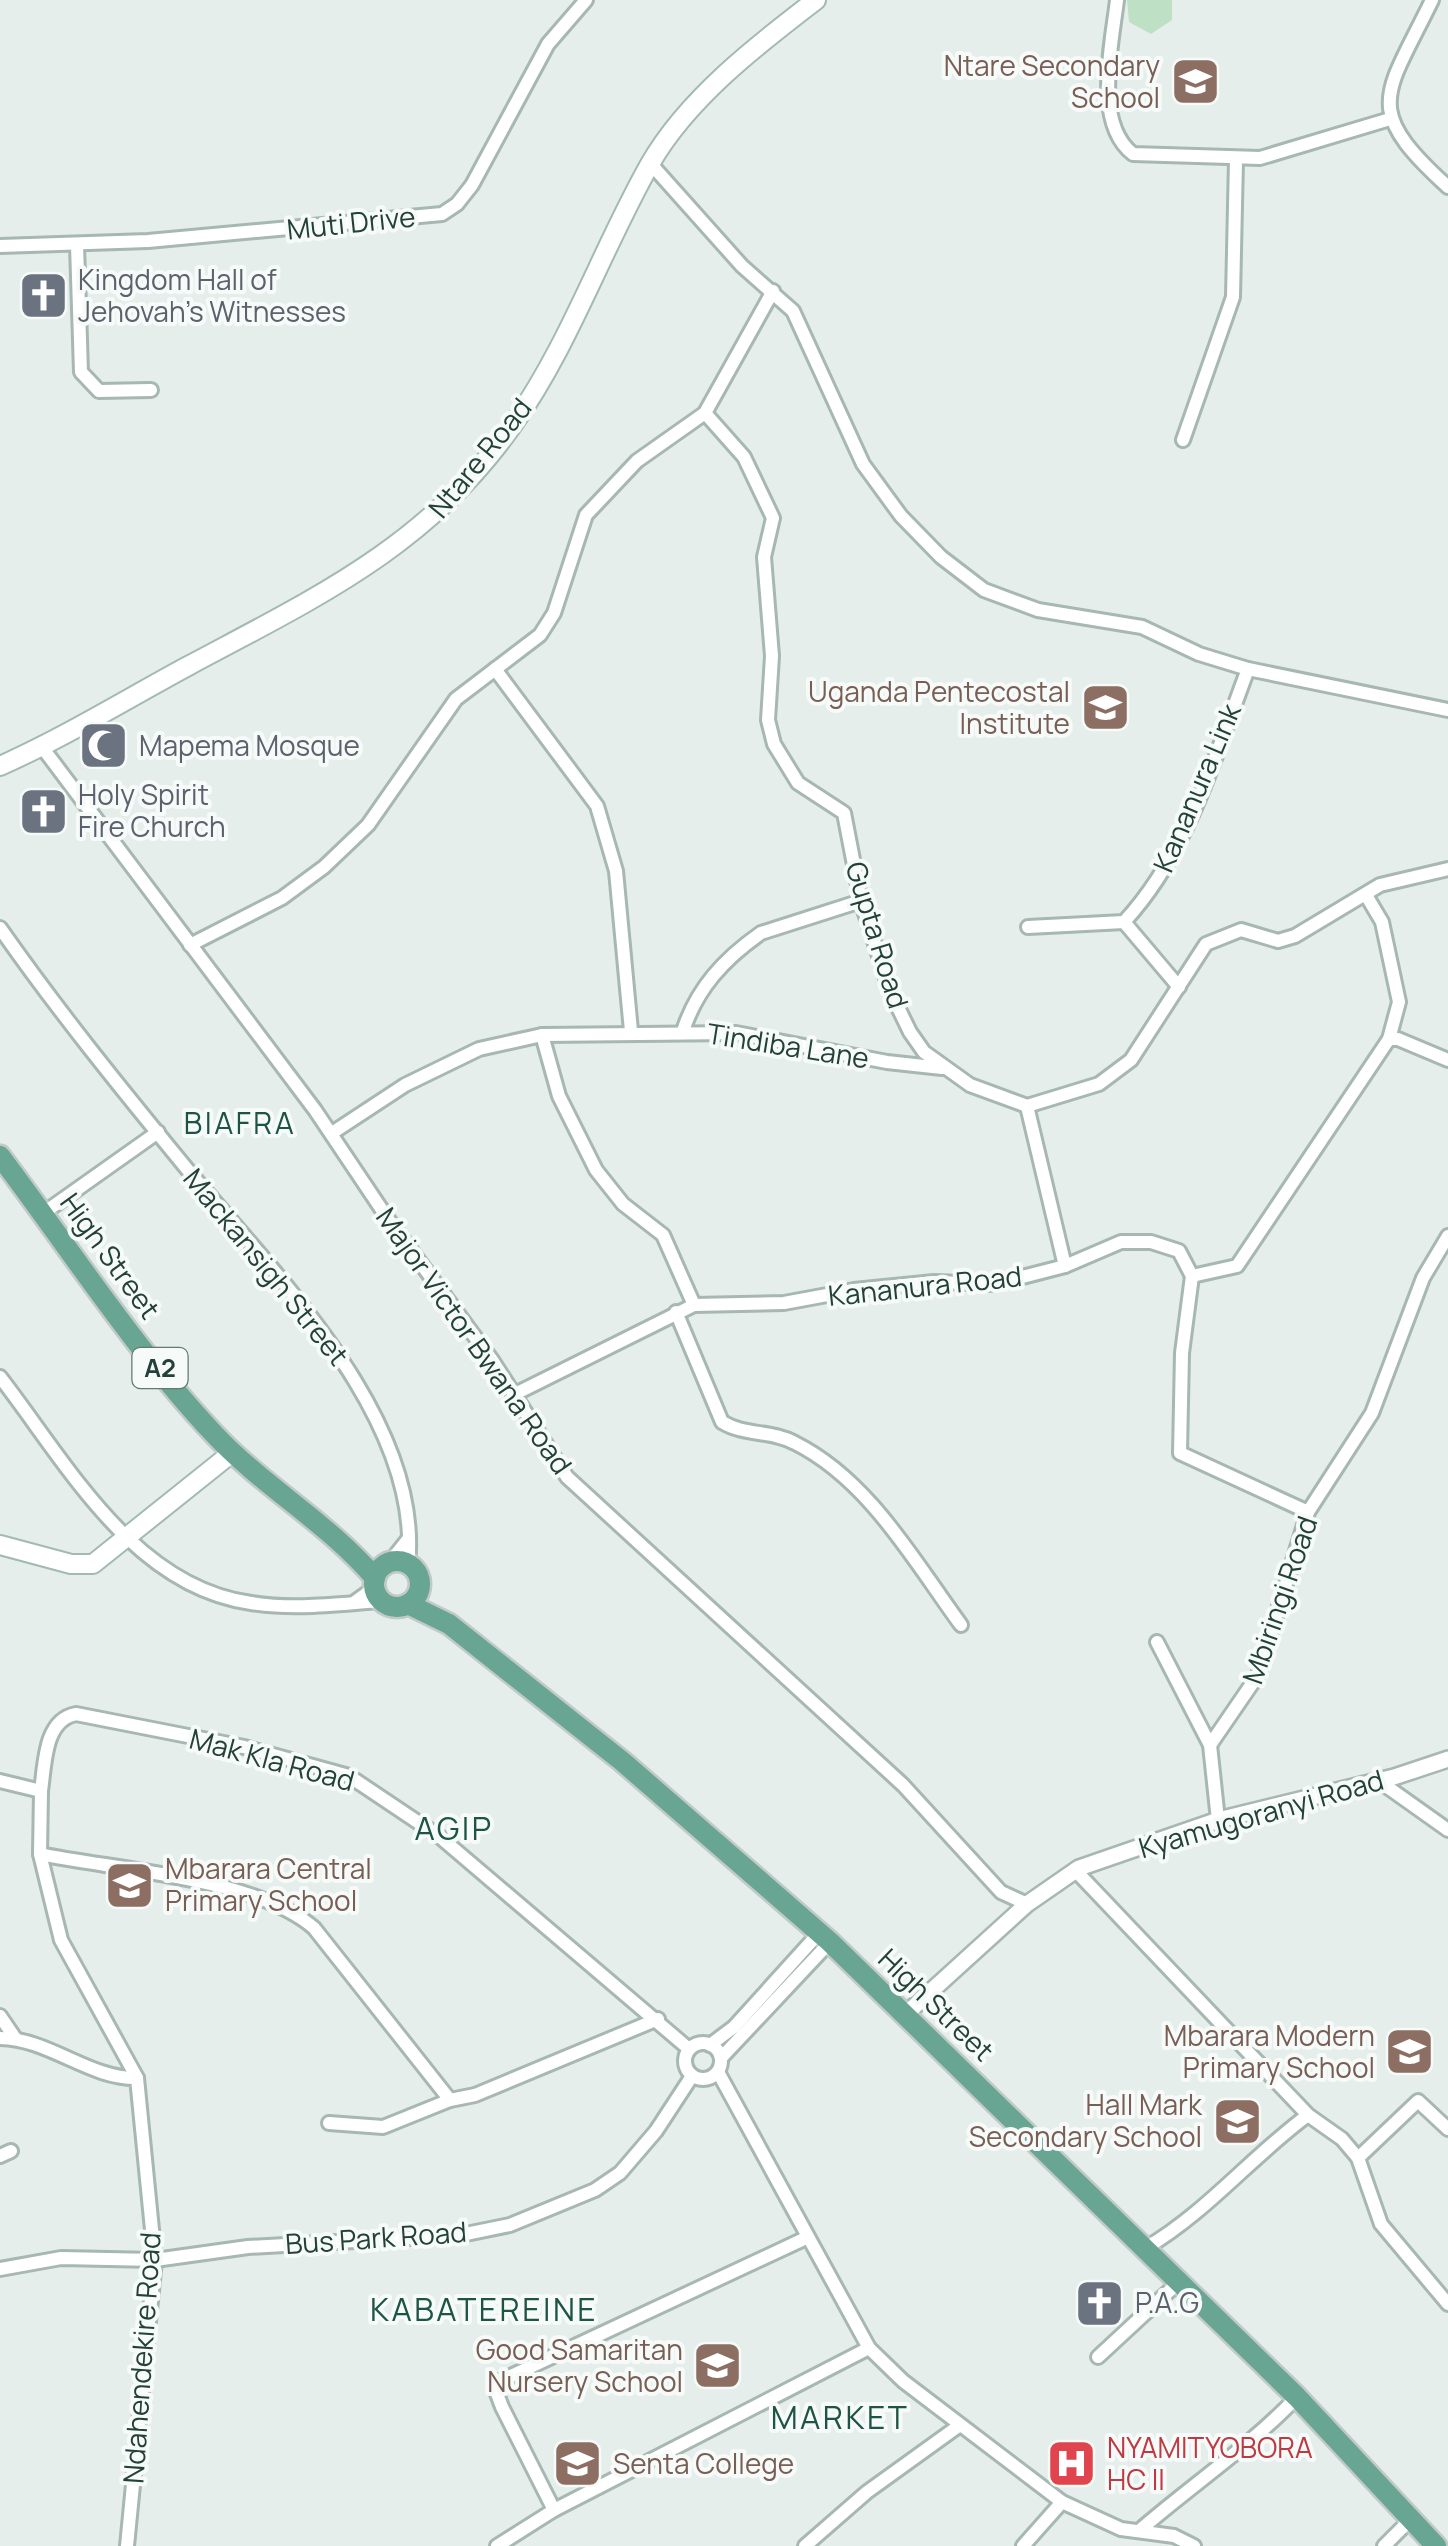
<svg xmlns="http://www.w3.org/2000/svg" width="1448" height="2546" font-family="Manrope,sans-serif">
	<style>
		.green { fill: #bee0c5 }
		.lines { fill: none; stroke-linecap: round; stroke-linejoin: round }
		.minor-casing { stroke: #a7b7b1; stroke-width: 18 }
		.tertiary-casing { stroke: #a7b7b1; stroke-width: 20 }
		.secondary-casing { stroke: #a3bab1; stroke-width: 22 }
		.primary-casing { stroke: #c1cac7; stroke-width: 25 }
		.minor { stroke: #fff; stroke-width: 12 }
		.tertiary { stroke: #fff; stroke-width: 15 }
		.secondary { stroke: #fff; stroke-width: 18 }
		.primary { stroke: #68a593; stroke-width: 20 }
		.labels { text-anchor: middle; stroke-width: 8; stroke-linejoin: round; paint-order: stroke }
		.shield { fill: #f6faf8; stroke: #627872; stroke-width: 2.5 }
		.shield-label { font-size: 25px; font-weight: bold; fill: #234138 }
		.education-label { font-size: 28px; fill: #785e54; stroke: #f6faf8; text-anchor: end }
		.street-label { font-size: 28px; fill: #234138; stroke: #f6faf8 }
		.worship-label { font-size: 28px; fill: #5b616d; stroke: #f6faf8; text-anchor: start }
		.health-label { font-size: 28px; fill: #be3a42; stroke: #f6faf8; text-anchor: start }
		.neighbourhood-label { font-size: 30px; letter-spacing: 2.5px; fill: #1e5445; stroke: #f6faf8 }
		.quarter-label { font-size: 32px; letter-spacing: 2.5px; fill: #1e5445; stroke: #f6faf8 }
	</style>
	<rect width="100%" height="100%" fill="#e5eeea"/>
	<path class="green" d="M1127,0H1172V20L1151,34L1129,22Z"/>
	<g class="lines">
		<defs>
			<g id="minor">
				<path d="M1117,0C1112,44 1093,123 1133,154L1260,158L1390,119"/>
				<path d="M1432,0C1385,97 1361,108 1448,187"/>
				<path d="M650,163L742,266L793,311L863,464L901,516L941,557L984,590L1038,610L1142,627L1199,654L1248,669L1448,710"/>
				<path d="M77,245L81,372L99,391L151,390"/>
				<path d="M0,246L148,241L442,214L457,204L472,185L548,44L586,0"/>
				<path d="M705,413L744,457L773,518L764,557L772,656L768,720L774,744L798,783L844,813L861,901L891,993L910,1032L924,1052L970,1085L1027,1106L1099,1084L1131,1060L1206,944L1241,930L1278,941L1295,936L1380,885L1448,869"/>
				<path d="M1183,440L1233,297L1236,160"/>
				<path d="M495,669L597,806L616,871L631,1031"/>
				<path d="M42,747L315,1110L388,1219L492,1360L567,1477L903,1785L1001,1892L1027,1904"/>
				<path d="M1366,895L1382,922L1399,1002L1389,1039"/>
				<path d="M1124,922L1179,987"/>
				<path d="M1028,927L1124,922C1188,853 1215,756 1248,669"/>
				<path d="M0,928C58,1011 123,1091 187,1169C273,1273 424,1419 408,1565"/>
				<path d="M190,945L282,898L324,867L368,825L456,699L540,635L554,613L586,515L637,461L705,413L773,291"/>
				<path d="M683,1031C697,988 724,959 761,933L861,901"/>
				<path d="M542,1035L559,1096L596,1170L623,1204L663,1235L694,1305"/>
				<path d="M1027,1106L1065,1266"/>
				<path d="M332,1133L405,1085L479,1049L542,1035L736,1033L887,1062L942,1068"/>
				<path d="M45,1212L158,1132"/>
				<path d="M1192,1276L1182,1353L1180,1453L1308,1512"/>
				<path d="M676,1312L722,1422C745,1436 771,1430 795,1443C869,1480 914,1561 961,1625"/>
				<path d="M0,1377C66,1462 133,1587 251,1603C295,1610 337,1604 381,1601"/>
				<path d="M513,1395L694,1305L784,1303L854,1290L934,1282L995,1284L1065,1266L1121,1242H1151L1179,1251L1192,1276L1237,1266L1389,1039H1398L1448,1060"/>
				<path d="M390,1562L409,1538"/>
				<path d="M356,1601L374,1588"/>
				<path d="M1157,1642L1210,1745L1218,1820"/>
				<path d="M1210,1745L1258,1675L1308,1512L1372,1413L1423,1278L1448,1236"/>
				<path d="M0,1781L41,1791C45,1764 44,1720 76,1714L244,1747L349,1776L440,1837L689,2049"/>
				<path d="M1379,1781L1448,1830"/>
				<path d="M41,1791L40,1854L61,1940L137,2078"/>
				<path d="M40,1854C117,1870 257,1878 314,1928L450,2100L475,2095L658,2019"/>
				<path d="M1075,1870L1308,2115L1342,2139L1358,2158L1381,2224L1448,2304"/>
				<path d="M0,2016L15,2038"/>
				<path d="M0,2038C50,2039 89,2079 137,2078L155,2260L127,2546"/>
				<circle cx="703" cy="2061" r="18"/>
				<path d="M710,2045L734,2027L819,1933"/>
				<path d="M721,2058L830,1942"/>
				<path d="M718,2072L869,2348L903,2381L1062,2502L1121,2529L1174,2536L1194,2546"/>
				<path d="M329,2123L383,2127L450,2100"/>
				<path d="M0,2156L11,2151"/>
				<path d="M1358,2158L1418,2101L1448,2129"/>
				<path d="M1146,2248C1208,2211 1251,2157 1308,2115"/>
				<path d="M0,2269L61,2258L155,2260L248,2247L461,2235L510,2225L595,2190L620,2173L656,2131L692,2076"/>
				<path d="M1098,2357L1180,2281"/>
				<path d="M554,2510L502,2407L496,2391L500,2381L806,2238"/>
				<path d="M1140,2530C1192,2485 1249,2447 1297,2397"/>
				<path d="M497,2546L554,2510L869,2348"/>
				<path d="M805,2546L867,2492L960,2425"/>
				<path d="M1023,2546L1062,2502"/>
				<path d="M1384,2546L1413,2517"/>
			</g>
			<path id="tertiary" d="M907,2013L1027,1904L1079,1868L1218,1820L1394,1777L1448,1759"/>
			<g id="secondary">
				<path d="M0,766C65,737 125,700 188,666C313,599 427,547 512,426C570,344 601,251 650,164C687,99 757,45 816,0"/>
				<path d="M0,1545L71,1564H93L233,1452"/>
			</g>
			<g id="primary">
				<path d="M0,1156C70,1249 135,1350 215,1435C264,1487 328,1523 375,1578"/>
				<circle cx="397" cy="1584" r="23"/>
				<path d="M408,1604L449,1624L623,1762L830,1942L1297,2397L1436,2546"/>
			</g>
		</defs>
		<use href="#minor" class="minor-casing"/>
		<use href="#tertiary" class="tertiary-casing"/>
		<use href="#secondary" class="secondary-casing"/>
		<use href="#primary" class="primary-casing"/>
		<use href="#minor" class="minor"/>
		<use href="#tertiary" class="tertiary"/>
		<use href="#secondary" class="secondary"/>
		<use href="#primary" class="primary"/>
	</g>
	<defs>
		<symbol id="school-square" viewBox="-11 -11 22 22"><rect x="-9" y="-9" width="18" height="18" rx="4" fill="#8d6e63" stroke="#f6faf8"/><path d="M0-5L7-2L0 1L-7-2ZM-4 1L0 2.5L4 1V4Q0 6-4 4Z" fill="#fff"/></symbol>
		<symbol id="church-square" viewBox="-11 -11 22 22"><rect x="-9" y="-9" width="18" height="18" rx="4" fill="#6b7280" stroke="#f6faf8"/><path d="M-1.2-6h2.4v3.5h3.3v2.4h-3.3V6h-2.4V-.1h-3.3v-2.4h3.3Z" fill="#fff"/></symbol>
		<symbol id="mosque-square" viewBox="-11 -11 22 22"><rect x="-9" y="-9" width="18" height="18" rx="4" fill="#6b7280" stroke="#f6faf8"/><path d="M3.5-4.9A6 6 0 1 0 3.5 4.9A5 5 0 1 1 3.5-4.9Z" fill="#fff"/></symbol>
		<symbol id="hospital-square" viewBox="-11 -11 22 22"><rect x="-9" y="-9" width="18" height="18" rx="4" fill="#e0444e" stroke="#f6faf8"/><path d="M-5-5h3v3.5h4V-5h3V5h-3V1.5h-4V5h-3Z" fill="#fff"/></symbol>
	</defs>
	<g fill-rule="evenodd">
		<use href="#school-square" x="1168" y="54" width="55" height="55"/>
		<use href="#church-square" x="16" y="268" width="55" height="55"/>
		<use href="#school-square" x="1078" y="680" width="55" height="55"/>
		<use href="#mosque-square" x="76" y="718" width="55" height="55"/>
		<use href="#church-square" x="16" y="784" width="55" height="55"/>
		<use href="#school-square" x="102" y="1858" width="55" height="55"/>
		<use href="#school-square" x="1382" y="2024" width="55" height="55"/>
		<use href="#school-square" x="1210" y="2094" width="55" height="55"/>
		<use href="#church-square" x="1072" y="2276" width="55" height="55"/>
		<use href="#school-square" x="690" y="2338" width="55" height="55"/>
		<use href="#school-square" x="550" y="2436" width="55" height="55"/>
		<use href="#hospital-square" x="1044" y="2436" width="55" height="55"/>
	</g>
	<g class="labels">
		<rect class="shield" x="132.5" y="1348" width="55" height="40" rx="8"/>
		<g class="shield-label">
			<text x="160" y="1377">A2</text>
		</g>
		<g class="education-label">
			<text x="1160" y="76">Ntare Secondary<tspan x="1160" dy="32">School</tspan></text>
			<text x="1070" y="702">Uganda Pentecostal<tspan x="1070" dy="32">Institute</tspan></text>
			<text x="165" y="1879" text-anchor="start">Mbarara Central<tspan x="165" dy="32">Primary School</tspan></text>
			<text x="1375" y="2046">Mbarara Modern<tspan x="1375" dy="32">Primary School</tspan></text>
			<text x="1202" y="2115">Hall Mark<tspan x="1202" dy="32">Secondary School</tspan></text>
			<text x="683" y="2360">Good Samaritan<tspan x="683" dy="32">Nursery School</tspan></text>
			<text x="613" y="2474" text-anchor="start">Senta College</text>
		</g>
		<g class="street-label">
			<text transform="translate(351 223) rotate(-6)" y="10">Muti Drive</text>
			<text transform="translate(480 458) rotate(-51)" y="10">Ntare Road</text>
			<text transform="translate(1197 788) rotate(-67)" y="10">Kananura Link</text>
			<text transform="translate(877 935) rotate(73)" y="10">Gupta Road</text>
			<text transform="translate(788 1046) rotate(9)" y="10">Tindiba Lane</text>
			<text transform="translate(110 1256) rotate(54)" y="10">High Street</text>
			<text transform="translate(266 1267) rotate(51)" y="10">Mackansigh Street</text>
			<text transform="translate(925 1286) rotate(-6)" y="10">Kananura Road</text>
			<text transform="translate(474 1341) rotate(55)" y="10">Major Victor Bwana Road</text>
			<text transform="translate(1280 1600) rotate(-71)" y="10">Mbiringi Road</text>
			<text transform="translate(272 1760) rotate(15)" y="10">Mak Kla Road</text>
			<text transform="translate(1261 1814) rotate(-16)" y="10">Kyamugoranyi Road</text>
			<text transform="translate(936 2005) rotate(44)" y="10">High Street</text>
			<text transform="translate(376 2238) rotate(-4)" y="10">Bus Park Road</text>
			<text transform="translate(142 2358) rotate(-86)" y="10">Ndahendekire Road</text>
		</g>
		<g class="worship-label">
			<text x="78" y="290">Kingdom Hall of<tspan x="78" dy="32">Jehovah's Witnesses</tspan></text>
			<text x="139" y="756">Mapema Mosque</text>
			<text x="78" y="805">Holy Spirit<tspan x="78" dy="32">Fire Church</tspan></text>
			<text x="1135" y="2313">P.A.G</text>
		</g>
		<g class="health-label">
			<text x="1107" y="2458">NYAMITYOBORA<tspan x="1107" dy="32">HC II</tspan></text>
		</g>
		<g class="neighbourhood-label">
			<text x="240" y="1134">BIAFRA</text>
		</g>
		<g class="quarter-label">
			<text x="454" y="1840">AGIP</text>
			<text x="484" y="2321">KABATEREINE</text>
			<text x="840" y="2429">MARKET</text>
		</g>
	</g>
</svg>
